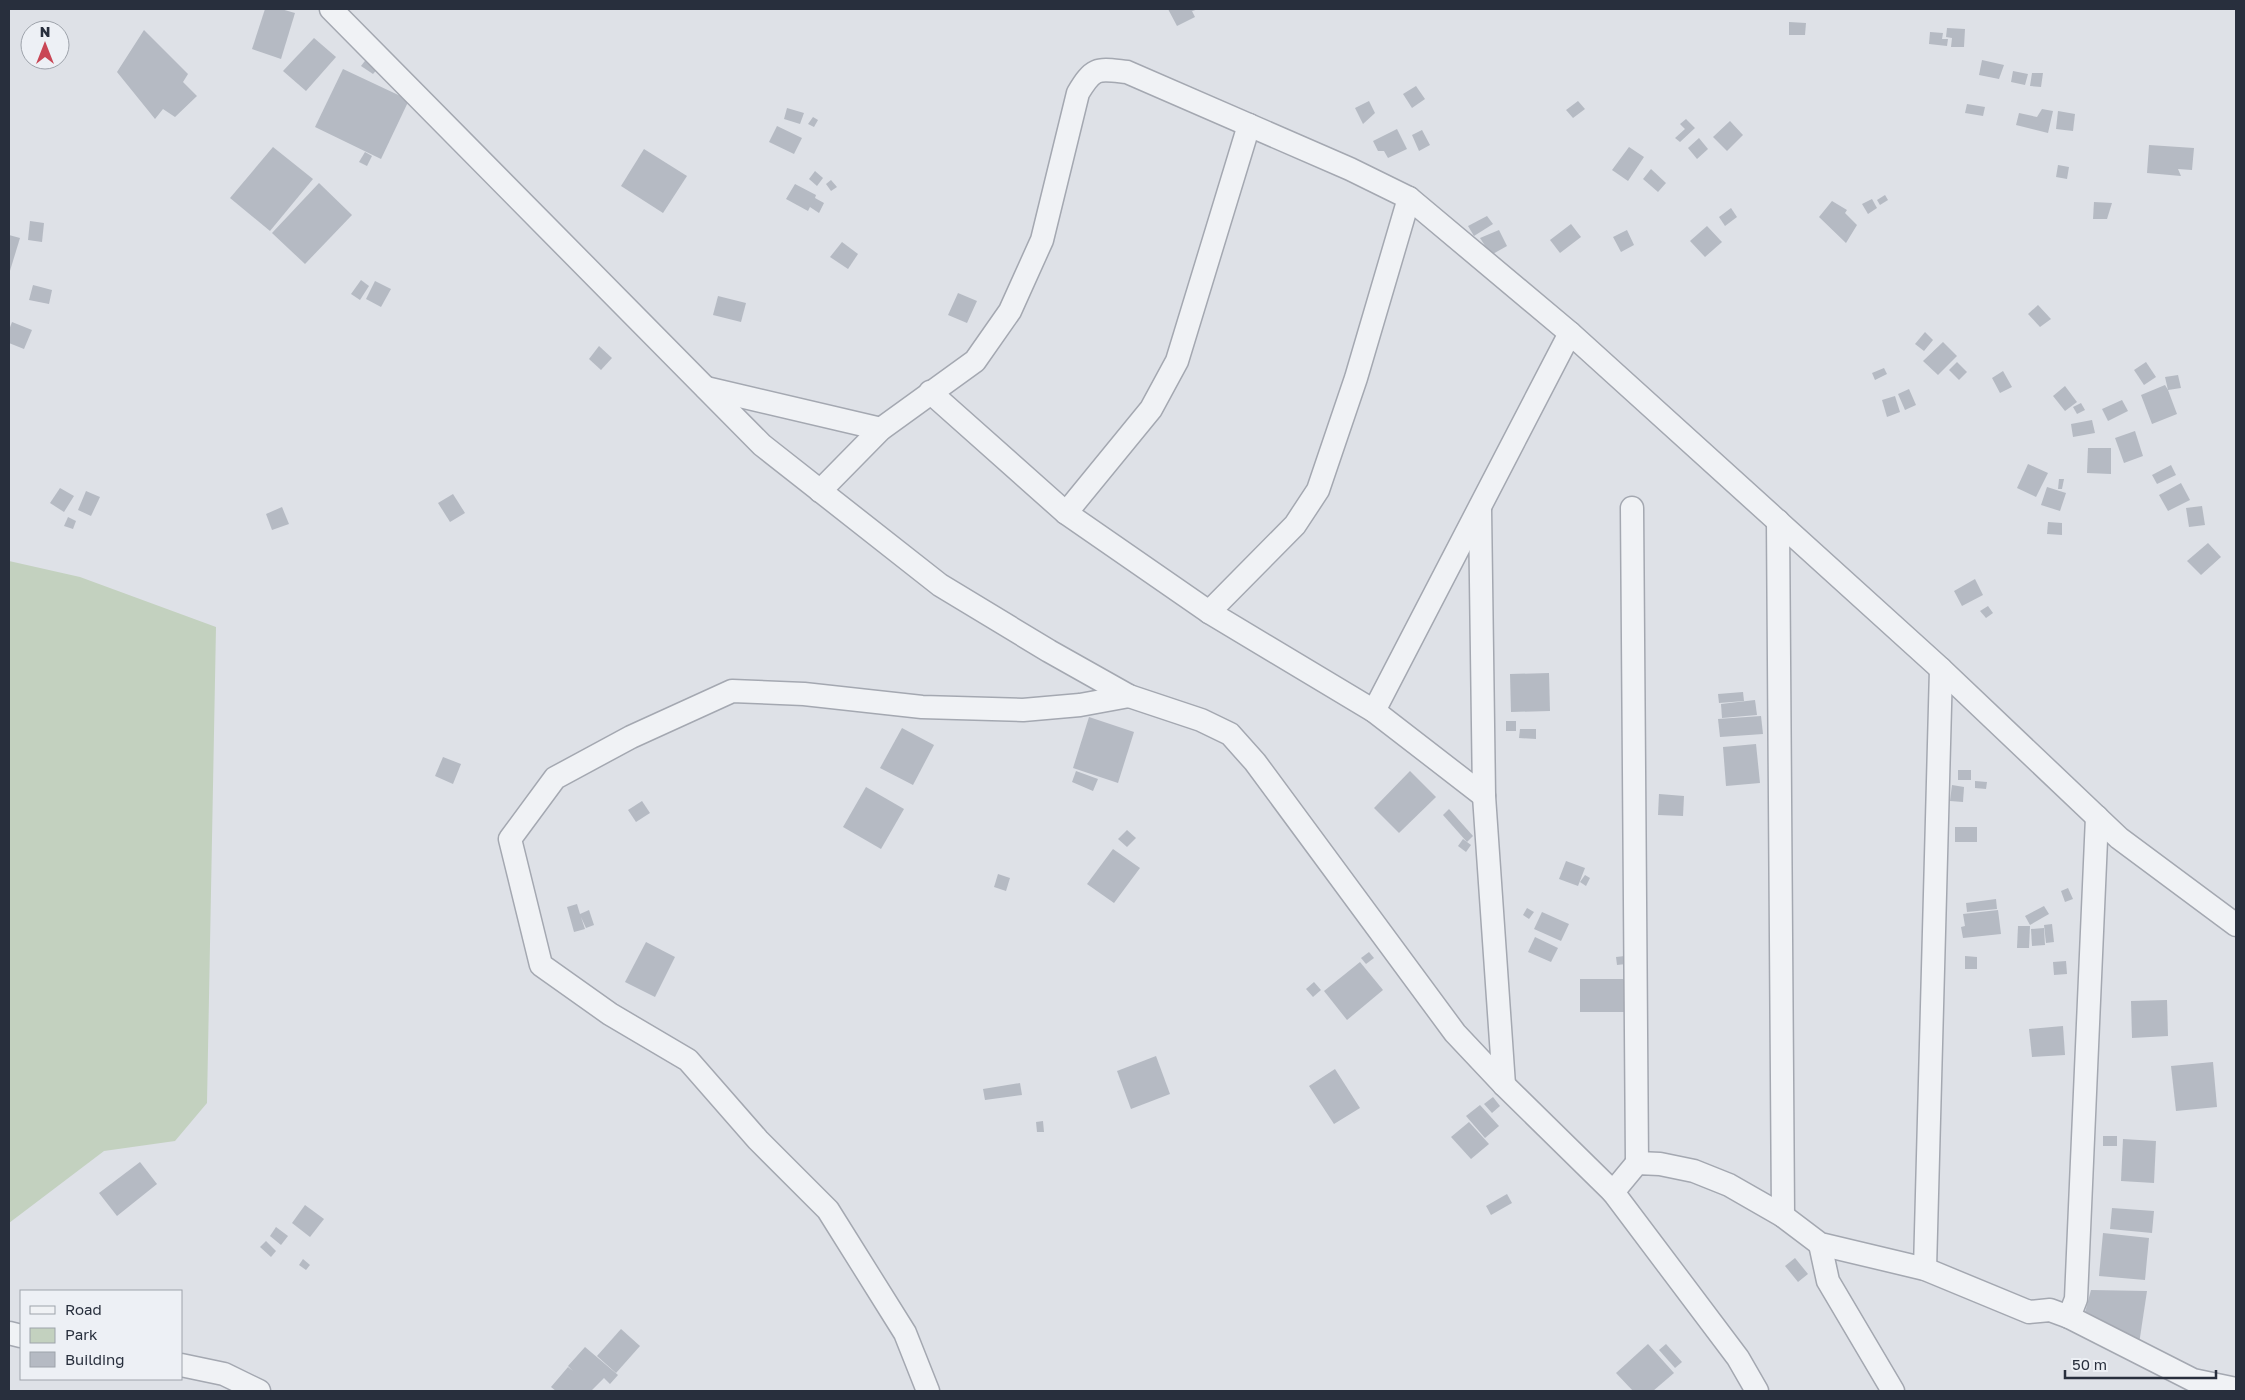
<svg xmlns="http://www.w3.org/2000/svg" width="2245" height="1400" font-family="'Golos Text',sans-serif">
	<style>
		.green { fill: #c3d1bf }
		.building { fill: #b5bac3 }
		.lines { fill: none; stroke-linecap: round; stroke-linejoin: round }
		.minor-casing { stroke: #a4a8b1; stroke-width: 25 }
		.minor { stroke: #f0f2f5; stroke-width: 22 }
	</style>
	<rect width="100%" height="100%" fill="#dee1e7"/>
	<path class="green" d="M9,561L80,577L216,627L207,1103L175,1141L104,1151L9,1223Z"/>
	<g class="building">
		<path d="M265,9H281L295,13L281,59L252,49Z"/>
		<path d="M1168,9H1199L1192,11L1195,17L1177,26Z"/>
		<path d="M1789,22L1806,23L1805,35H1789Z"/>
		<path d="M1947,28L1965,29L1964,47H1951L1952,38L1946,37Z"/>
		<path d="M144,30L188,74L183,82L197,96L175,117L163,109L155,119L117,72Z"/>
		<path d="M1930,32L1943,33L1942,39H1948L1947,46L1929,44Z"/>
		<path d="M314,38L336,57L306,91L283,71Z"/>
		<path d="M368,57L380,66L373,74L361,66Z"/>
		<path d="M1982,60L2004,65L1999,79L1979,75Z"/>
		<path d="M343,69L409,100L381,159L315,127Z"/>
		<path d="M2013,71L2028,74L2025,85L2011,82Z"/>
		<path d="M2032,73H2043L2041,87L2030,86Z"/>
		<path d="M1416,86L1425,99L1412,108L1403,94Z"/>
		<path d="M1369,101L1375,113L1363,124L1355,108Z"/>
		<path d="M1578,101L1585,109L1573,118L1566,110Z"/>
		<path d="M1967,104L1985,107L1983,116L1965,113Z"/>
		<path d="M787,108L804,113L800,124L784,119Z"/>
		<path d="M2042,109L2053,111L2048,133L2016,125L2019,113L2037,117Z"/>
		<path d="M2058,111L2075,114L2073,131L2056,129Z"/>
		<path d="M813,117L818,120L814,127L808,124Z"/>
		<path d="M1686,119L1695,128L1680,142L1675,138L1685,129L1680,124Z"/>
		<path d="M1730,121L1743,135L1727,151L1713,137Z"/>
		<path d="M777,126L802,138L794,154L769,142Z"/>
		<path d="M1397,129L1407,149L1388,158L1384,151H1378L1373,141Z"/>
		<path d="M1422,130L1430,145L1419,151L1412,135Z"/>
		<path d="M1699,138L1708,149L1697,159L1688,148Z"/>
		<path d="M2149,145L2194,148L2192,170L2178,169L2181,176L2147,173Z"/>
		<path d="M273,147L313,179L270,231L230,198Z"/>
		<path d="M1629,147L1644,157L1628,181L1612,170Z"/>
		<path d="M644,149L687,176L663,213L621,186Z"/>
		<path d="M365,152L372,156L367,166L359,162Z"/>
		<path d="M2058,165L2069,167L2067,179L2056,177Z"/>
		<path d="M1651,169L1666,183L1658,192L1643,179Z"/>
		<path d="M815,171L823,178L817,186L809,179Z"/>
		<path d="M831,180L837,187L831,191L826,184Z"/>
		<path d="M319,183L352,215L305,264L272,233Z"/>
		<path d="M795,184L816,195L815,198L824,203L819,213L810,207L808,211L786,199Z"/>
		<path d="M1885,195L1888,200L1880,205L1877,200Z"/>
		<path d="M1872,199L1877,208L1868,214L1862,204Z"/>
		<path d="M1832,201L1847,210L1845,213L1857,225L1846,243L1819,217Z"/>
		<path d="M2094,202L2112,203L2107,219H2093Z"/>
		<path d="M1731,208L1737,217L1725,226L1719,217Z"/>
		<path d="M1487,216L1493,224L1474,236L1468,226Z"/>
		<path d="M30,221L44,223L42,242L28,240Z"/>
		<path d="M1571,224L1581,237L1560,253L1550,240Z"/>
		<path d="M1707,226L1722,242L1705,257L1690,241Z"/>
		<path d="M1499,230L1507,246L1491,255L1480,238Z"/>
		<path d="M1627,230L1634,245L1621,252L1613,237Z"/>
		<path d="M9,235L20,238L9,274Z"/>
		<path d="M842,242L858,254L848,269L830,257Z"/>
		<path d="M361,280L369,286L360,300L351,294Z"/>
		<path d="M375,281L391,289L381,307L366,299Z"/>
		<path d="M33,285L52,290L49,304L29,300Z"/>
		<path d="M958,293L977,301L967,323L948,315Z"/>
		<path d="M718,296L746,303L741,322L713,315Z"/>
		<path d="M2038,305L2051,319L2040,327L2028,314Z"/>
		<path d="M12,322L32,330L24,349L9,343V330Z"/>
		<path d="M1925,332L1933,340L1924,351L1915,344Z"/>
		<path d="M1943,342L1957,356L1938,375L1923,361Z"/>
		<path d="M599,346L612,358L601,370L589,359Z"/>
		<path d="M1957,362L1967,372L1959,380L1949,370Z"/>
		<path d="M2146,362L2156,377L2144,385L2134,370Z"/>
		<path d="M1884,368L1887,374L1875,380L1872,373Z"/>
		<path d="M2003,371L2012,387L2000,393L1992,378Z"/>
		<path d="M2178,375L2181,388L2168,390L2177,414L2152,424L2141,395L2165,385L2168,390L2165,377Z"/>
		<path d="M2065,386L2077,402L2065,411L2053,396Z"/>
		<path d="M1909,389L1916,405L1905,410L1898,394Z"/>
		<path d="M1895,396L1900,412L1887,417L1882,400Z"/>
		<path d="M2122,400L2128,411L2108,421L2102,409Z"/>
		<path d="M2081,403L2085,410L2077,414L2073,407Z"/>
		<path d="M2092,420L2095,433L2073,437L2071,424Z"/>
		<path d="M2135,431L2143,456L2124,463L2115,438Z"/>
		<path d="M2088,448H2111V474L2087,473Z"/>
		<path d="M2028,464L2048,473L2036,497L2017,488Z"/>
		<path d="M2171,465L2176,475L2157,484L2152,475Z"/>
		<path d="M2059,479H2064L2062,489H2058Z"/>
		<path d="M2181,483L2190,500L2168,511L2159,495Z"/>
		<path d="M2047,487L2066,493L2060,511L2041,505Z"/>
		<path d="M60,488L74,496L64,512L50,503Z"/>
		<path d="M86,491L100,497L91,516L78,510Z"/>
		<path d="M453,494L465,513L450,522L438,503Z"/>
		<path d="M2202,506L2205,525L2189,527L2186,508Z"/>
		<path d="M282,507L289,524L272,530L266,514Z"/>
		<path d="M68,517L76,521L73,529L64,526Z"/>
		<path d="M2048,522L2062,523V535L2047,534Z"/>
		<path d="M2208,543L2221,557L2201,575L2187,561Z"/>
		<path d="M1975,579L1983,595L1962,606L1954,591Z"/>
		<path d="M1988,606L1993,613L1986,618L1980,611Z"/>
		<path d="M1549,673L1550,711L1511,712L1510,674Z"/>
		<path d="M1743,692L1744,701L1719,703L1718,694Z"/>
		<path d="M1755,700L1757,715L1722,718L1721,704Z"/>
		<path d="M1761,716L1763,734L1720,737L1718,719Z"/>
		<path d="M1089,717L1134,732L1118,783L1073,768Z"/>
		<rect x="1506" y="721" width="10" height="10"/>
		<path d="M902,728L934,745L913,785L880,768Z"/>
		<path d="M1520,729H1536V739L1519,738Z"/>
		<path d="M1756,744L1760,783L1726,786L1723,747Z"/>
		<path d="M443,757L461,764L453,784L435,776Z"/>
		<rect x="1958" y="770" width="13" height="10"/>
		<path d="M1076,771L1098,779L1093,791L1072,782Z"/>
		<path d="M1410,771L1436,797L1399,833L1374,808Z"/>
		<path d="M1975,781L1987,782L1986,789L1975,788Z"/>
		<path d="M1952,785L1964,787L1963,802L1950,801Z"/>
		<path d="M866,787L904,809L881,849L843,827Z"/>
		<path d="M1659,794L1684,796L1683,816L1658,815Z"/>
		<path d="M642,801L650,813L636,822L628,810Z"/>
		<path d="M1449,809L1473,836L1467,842L1443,815Z"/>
		<rect x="1955" y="827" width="22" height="15"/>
		<path d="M1127,830L1136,838L1127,847L1118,839Z"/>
		<path d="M1463,839L1471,845L1466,852L1458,846Z"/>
		<path d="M1113,849L1140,868L1114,903L1087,884Z"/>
		<path d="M1566,861L1585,868L1578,886L1559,879Z"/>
		<path d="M998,874L1010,878L1006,891L994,887Z"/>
		<path d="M1585,875L1590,878L1586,886L1580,882Z"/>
		<path d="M2068,888L2073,899L2065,902L2061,891Z"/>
		<path d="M1996,899L1997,909L1967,912L1966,903Z"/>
		<path d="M577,904L580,914L589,910L594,925L586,928L581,917L585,929L574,932L567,907Z"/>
		<path d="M2044,906L2049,914L2030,925L2025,916Z"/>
		<path d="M1527,908L1534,912L1529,919L1523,915Z"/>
		<path d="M1998,910L2001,934L1963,938L1961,927L1965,926L1963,914Z"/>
		<path d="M1542,912L1569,924L1561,941L1534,929Z"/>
		<path d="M2052,924L2054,942L2046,943L2044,925Z"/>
		<path d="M2018,926H2030L2029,948H2017Z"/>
		<path d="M2044,928L2045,945L2032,946L2031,929Z"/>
		<path d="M1535,937L1558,948L1551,962L1528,952Z"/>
		<path d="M646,942L675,957L655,997L625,982Z"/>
		<path d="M1369,952L1374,958L1366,964L1361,958Z"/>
		<path d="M1625,956L1626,964L1617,965L1616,957Z"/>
		<path d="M1965,956L1977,957V969H1965Z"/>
		<path d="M2066,961L2067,974L2054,975L2053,962Z"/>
		<path d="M1360,962L1383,990L1347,1020L1324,991Z"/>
		<rect x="1580" y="979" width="44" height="33"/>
		<path d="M1314,982L1321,990L1313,997L1306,989Z"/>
		<path d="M2167,1000L2168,1036L2132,1038L2131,1001Z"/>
		<path d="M2063,1026L2065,1055L2032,1057L2029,1029Z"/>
		<path d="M1156,1056L1170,1094L1131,1109L1117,1071Z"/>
		<path d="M2213,1062L2217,1107L2176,1111L2171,1066Z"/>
		<path d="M1335,1069L1360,1108L1334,1124L1309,1086Z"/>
		<path d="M1020,1083L1022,1095L985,1100L983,1089Z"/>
		<path d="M1493,1097L1500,1106L1492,1113L1484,1104Z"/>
		<path d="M1480,1105L1499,1126L1485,1138L1466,1116Z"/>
		<path d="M1043,1121L1044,1132H1037L1036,1122Z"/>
		<path d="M1469,1122L1489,1144L1471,1159L1451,1137Z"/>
		<rect x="2103" y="1136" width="14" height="10"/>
		<path d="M2123,1139L2156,1141L2154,1183L2121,1181Z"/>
		<path d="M140,1162L157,1184L117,1216L99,1193Z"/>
		<path d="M1507,1194L1512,1203L1491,1215L1486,1206Z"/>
		<path d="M305,1205L324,1219L310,1237L292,1223Z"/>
		<path d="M2112,1208L2154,1211L2152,1233L2110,1229Z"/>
		<path d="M276,1227L288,1236L281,1245L270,1236Z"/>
		<path d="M2103,1233L2149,1238L2145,1280L2099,1276Z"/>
		<path d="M266,1241L276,1251L271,1257L260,1247Z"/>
		<path d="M1795,1258L1808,1274L1798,1282L1785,1266Z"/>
		<path d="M303,1259L310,1265L306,1270L299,1265Z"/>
		<path d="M2091,1290L2147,1291L2139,1344L2083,1320Z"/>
		<path d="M621,1329L640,1346L616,1373L597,1356Z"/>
		<path d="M1648,1344L1674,1373L1653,1391H1633L1616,1373Z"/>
		<path d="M1666,1344L1682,1362L1675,1368L1659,1350Z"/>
		<path d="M585,1347L618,1375L610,1384L604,1378L591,1391H556L551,1387L568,1367L573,1371L568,1366Z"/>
	</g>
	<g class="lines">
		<defs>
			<g id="minor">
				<path d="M331,9L762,445L940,585L1049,651L1129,696L1201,720L1230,734L1255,762L1455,1033L1504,1085L1613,1192L1738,1358L1757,1391"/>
				<path d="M706,388L881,429"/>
				<path d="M930,392L1066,513L1209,612L1374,711L1484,796"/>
				<path d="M820,491L881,429L975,361L1010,311L1042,240L1078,93C1094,66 1098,69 1127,72L1350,169L1409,198L1570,333L1941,669L2119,838L2236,925"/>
				<path d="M1632,508L1637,1163"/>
				<path d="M1480,509L1484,796L1504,1085"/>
				<path d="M1066,513L1151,409L1177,361L1249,125"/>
				<path d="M1778,521L1783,1216"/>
				<path d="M1209,612L1295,525L1318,490L1356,378L1409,198"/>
				<path d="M1374,711L1570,333"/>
				<path d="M1613,1192L1637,1163L1660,1164L1694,1171L1729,1185L1783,1216L1820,1244L1925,1269L2029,1312L2050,1310L2069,1317L2076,1299L2097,817"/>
				<path d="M1820,1244L1828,1281L1893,1391"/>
				<path d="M1925,1269L1941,669"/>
				<path d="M2069,1317L2193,1380L2236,1389"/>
				<path d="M9,1333L21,1336"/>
				<path d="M181,1365L224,1374L259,1391"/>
				<path d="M928,1391L905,1333L828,1210L758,1140L688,1060L610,1014L541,965L510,839L555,778L631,737L732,691L804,694L922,707L1023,710L1080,705L1129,696"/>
			</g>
		</defs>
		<use href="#minor" class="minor-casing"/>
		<use href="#minor" class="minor"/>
	</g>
	<rect width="2245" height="1400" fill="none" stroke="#282f3d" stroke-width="20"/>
	<rect x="20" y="1290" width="162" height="90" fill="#edf0f5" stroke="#9ea3ab"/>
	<rect x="30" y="1306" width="25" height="8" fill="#f0f2f5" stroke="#9ea3ab"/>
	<text x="65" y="1315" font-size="15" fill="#282f3d">Road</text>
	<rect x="30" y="1328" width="25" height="15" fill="#c3d1bf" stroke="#9ea3ab"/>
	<text x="65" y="1340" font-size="15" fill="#282f3d">Park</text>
	<rect x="30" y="1352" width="25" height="15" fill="#b5bac3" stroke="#9ea3ab"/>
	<text x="65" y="1365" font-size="15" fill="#282f3d">Building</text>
	<g transform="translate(45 45)"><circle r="24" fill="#edf0f5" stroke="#9ea3ab"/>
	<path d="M0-4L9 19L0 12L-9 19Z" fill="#c94655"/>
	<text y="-8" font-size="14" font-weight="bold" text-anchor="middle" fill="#282f3d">N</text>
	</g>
	<path d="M2065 1370v8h151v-8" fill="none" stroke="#282f3d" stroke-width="2.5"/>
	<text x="2072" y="1370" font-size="15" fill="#282f3d" stroke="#edf0f5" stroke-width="4" paint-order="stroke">50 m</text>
</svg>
